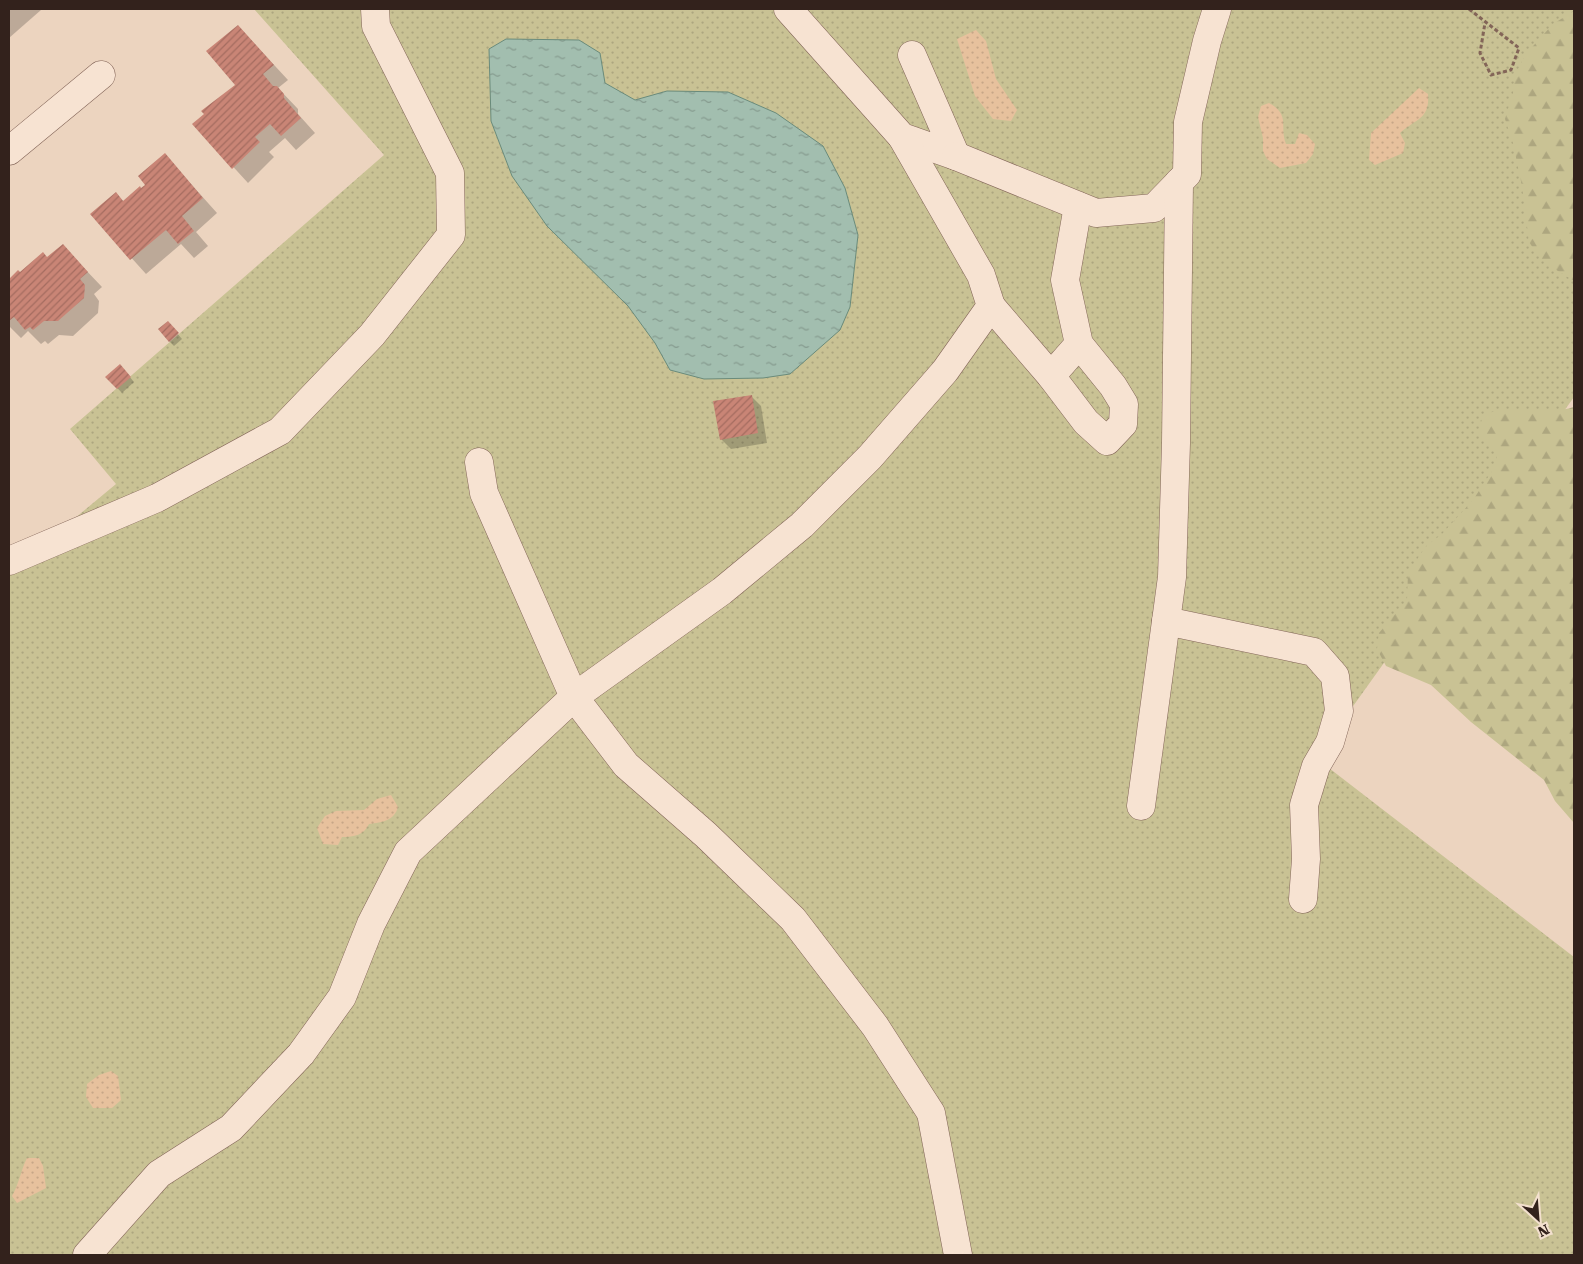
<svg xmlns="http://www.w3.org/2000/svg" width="1583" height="1264" font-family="'Roboto Serif',serif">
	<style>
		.grass { fill: url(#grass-dots) }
		.forest { fill: url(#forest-firs) }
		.sand { fill: url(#sand-dots) }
		.water { fill: url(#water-ripples); stroke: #6a8b7b }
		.shadow { fill: #0003 }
		.building { fill: url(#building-hatch) }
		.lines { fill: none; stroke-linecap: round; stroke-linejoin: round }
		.minor-casing { stroke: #836558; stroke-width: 29 }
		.path { stroke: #836558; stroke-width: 3; stroke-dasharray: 4 2.5; stroke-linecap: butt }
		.minor { stroke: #f7e3d2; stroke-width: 28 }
	</style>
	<defs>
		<pattern id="grass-dots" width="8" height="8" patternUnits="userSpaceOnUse" patternTransform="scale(1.25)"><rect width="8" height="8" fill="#c9c294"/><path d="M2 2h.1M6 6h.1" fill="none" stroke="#ada67f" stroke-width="1.8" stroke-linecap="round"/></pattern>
		<pattern id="forest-firs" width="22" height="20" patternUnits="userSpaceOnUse" patternTransform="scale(1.25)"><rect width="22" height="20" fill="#c9c294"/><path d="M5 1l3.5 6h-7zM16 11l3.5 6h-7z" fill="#ada67f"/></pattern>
		<pattern id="sand-dots" width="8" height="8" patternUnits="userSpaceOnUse" patternTransform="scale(1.25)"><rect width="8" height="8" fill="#e7c19d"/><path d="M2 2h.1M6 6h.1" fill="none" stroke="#c7a687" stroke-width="1.8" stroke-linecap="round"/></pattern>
		<pattern id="water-ripples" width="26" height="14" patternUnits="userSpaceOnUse" patternTransform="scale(1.25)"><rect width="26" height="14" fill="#a2beaf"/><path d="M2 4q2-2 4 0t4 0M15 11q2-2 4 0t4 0" fill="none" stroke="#859a8e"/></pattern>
		<pattern id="building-hatch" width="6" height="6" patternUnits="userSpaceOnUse" patternTransform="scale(1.25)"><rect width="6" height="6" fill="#c98576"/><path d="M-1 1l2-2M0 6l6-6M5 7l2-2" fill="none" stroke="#a46c60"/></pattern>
	</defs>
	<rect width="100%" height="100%" fill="#ecd4bf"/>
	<path class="grass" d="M254,9H1574V397L1316,758L1574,957V1255H9V573L116,484L70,429L384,155Z"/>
	<g class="forest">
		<path d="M1574,11V281L1550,266L1540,258L1529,242L1522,186L1513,143L1505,119L1513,93L1515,76L1525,55L1553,24Z"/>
		<path d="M1574,407V823L1555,801L1544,780L1471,722L1431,685L1386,666L1377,649L1379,633L1407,600L1408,573L1426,546L1442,534L1473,500L1496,465L1497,455C1486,443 1474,432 1483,415C1519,402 1542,417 1574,407Z"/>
	</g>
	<g class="sand">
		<path d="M976,30L986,41L996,79L1017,110L1011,121L993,119L975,96L957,39Z"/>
		<path d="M1419,88L1428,94C1430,119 1417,118 1400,133L1405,143L1403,153L1375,165L1369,160L1371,133Z"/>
		<path d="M1269,103C1291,116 1279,125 1286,144H1295L1299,133L1307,135L1315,144L1313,154L1306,163L1280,168L1267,159L1263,151V138L1258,117L1261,106Z"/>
		<path d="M391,795L398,807C394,821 383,822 369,824C364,835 354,837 342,837L338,845L323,844L317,828L325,816L336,811L364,810L377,799Z"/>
		<path d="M111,1071L118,1076L121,1100L112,1108H93L86,1097L87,1084L99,1075Z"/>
		<path d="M27,1158H39L43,1166L46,1188L17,1203L12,1196C19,1184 21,1170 27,1158Z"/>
	</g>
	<path class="water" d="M506,39L579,40L600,53L605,83L635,100L667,91L728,92L776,113L823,146L845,188L858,235L850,307L840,330L790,374L763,378L704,379L670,370L655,343L628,306L547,226L512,176L491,121L489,49Z"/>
	<g class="shadow">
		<path d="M9,9H40L41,10L9,38Z"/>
		<path d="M238,26L288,80L278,88L298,109V114L315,133L296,150L285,138L269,152L274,157L248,183L194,124L237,86Z"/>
		<path d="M165,155L217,213L196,232L208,246L194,258L181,244L146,274L92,214L116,193L124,202L147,185Z"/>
		<path d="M63,246L102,287L94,294L99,301L98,313L73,336L59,335L48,344L45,341L41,344L28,331L21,338L9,326V279L48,259Z"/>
		<path d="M172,327L182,339L174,346L169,341Z"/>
		<path d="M124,370L134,382L122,393L107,377Z"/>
		<path d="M751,396L761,406L767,443L731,449L721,439Z"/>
	</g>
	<g class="building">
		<path d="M238,25L274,65L263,74L273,86H277L284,94V98L301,118L281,136L270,124L255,137L260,142L232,169L192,124L204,114L201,111L235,85L206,51Z"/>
		<path d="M165,153L203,198L182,216L194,231L178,244L166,230L130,260L90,214L116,192L123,201L140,186L141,188L145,185L138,176Z"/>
		<path d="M63,244L88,272L80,279L85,285L84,298L58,321H44L33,330L30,327L25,330L14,317L9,321V279L18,270L20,272L43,252L47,257Z"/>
		<path d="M168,321L179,333L169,342L158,329Z"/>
		<path d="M120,364L131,377L117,389L105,377Z"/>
		<path d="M752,395L758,433L720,440L713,401Z"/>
	</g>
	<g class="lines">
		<defs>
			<g id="minor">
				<path d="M788,9L902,137L956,156L912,55"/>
				<path d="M9,151L101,75"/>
				<path d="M956,156L1096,213L1154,208L1187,174L1188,122L1207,41L1217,9"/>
				<path d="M1078,206L1065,280L1079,344L1113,386L1124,404L1123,424L1107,441L1086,422L1051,376L1079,344"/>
				<path d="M991,306L1051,376"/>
				<path d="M479,462L484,493L574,697L626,765L706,835L793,919L875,1026L931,1113L958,1255"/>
				<path d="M9,561L157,498L280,431L372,335L451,235L450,173L376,26L375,9"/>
				<path d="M1166,621L1314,652L1335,676L1339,711L1330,742L1316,766L1304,805L1306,859L1303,899"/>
				<path d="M1141,806L1172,577L1176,443L1179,182"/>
				<path d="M87,1255L159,1174L231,1128L301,1054L342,997L371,924L408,852L574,697L722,591L802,525L870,457L945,371L991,306L981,275L902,137"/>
			</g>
		</defs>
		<use href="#minor" class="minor-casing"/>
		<path class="path" d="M1469,9L1519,48L1511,70L1491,75L1480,53L1485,23"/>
		<use href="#minor" class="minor"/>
	</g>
	<rect width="1583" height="1264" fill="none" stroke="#33221c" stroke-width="20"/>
	<g transform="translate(1538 1219) rotate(154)" stroke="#f3e0ce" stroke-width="4" paint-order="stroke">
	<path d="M0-4L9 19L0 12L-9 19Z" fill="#33221c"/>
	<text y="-8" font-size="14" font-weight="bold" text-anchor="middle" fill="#33221c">N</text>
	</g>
</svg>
